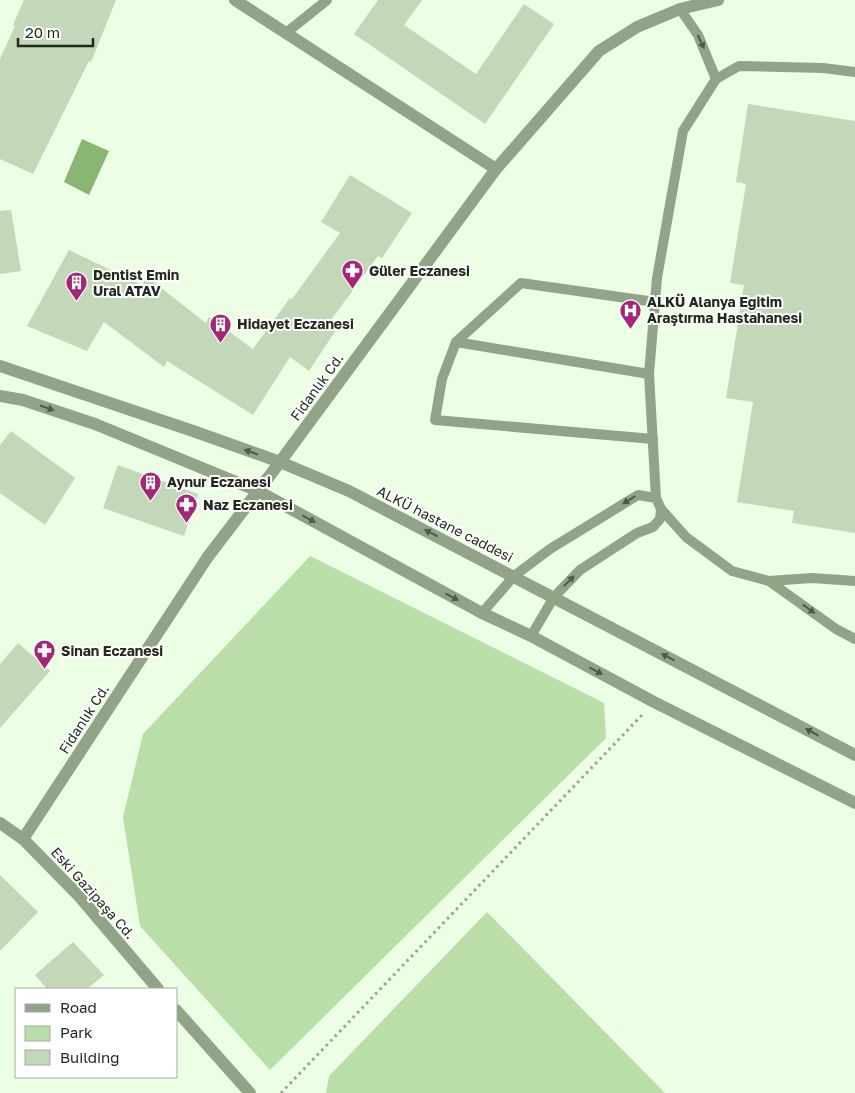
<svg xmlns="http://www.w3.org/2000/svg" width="855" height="1093" font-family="'Golos Text',sans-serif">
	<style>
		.green { fill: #b9dea7 }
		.water { fill: #8ab673 }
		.building { fill: #c2d8b8 }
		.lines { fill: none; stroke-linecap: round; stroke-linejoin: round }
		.path { stroke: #96a490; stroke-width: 3; stroke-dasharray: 2.5 4; stroke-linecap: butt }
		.lane { stroke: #91a487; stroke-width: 10 }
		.street { stroke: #91a487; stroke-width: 12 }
		.oneway { fill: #4e5b48 }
		.labels { text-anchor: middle; stroke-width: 4; stroke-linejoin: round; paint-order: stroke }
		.poi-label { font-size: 14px; font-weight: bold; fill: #222a1e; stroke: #fff; text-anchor: start }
		.street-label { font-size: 14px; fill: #222a1e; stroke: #fff }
	</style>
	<rect width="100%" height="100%" fill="#ecfee4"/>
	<g class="green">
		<path d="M310,556L604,703L606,738L270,1070L140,926L123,817L143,734Z"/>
		<path d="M487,912L665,1093H326L329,1076Z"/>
	</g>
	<path class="water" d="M82,139L109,151L89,195L64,182Z"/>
	<g class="building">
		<path d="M24,0H116L91,62L89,61L33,174L0,159V59L15,26L13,25Z"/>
		<path d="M378,0H422L404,25L476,74L524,4L554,24L485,124L354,34Z"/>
		<path d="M748,104L855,121V533L792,523L794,511L737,502L753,402L726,398L744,285L730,283L746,184L736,182Z"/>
		<path d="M350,175L412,213L382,258L378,256L328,324L336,330L309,371L290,357L253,415L167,361L164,367L104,322L87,351L27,326L69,250L142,285L147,277L206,323L209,317L253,349L290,298L292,299L340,233L321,222Z"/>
		<path d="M11,210L21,271L0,274V211Z"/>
		<path d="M11,431L75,478L45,525L0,493V445Z"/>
		<path d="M118,465L198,494L184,536L103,508Z"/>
		<path d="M18,643L50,671L0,728V664Z"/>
		<path d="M0,875L38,912L0,951Z"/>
		<path d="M73,942L104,975L87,989H47L35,975Z"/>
	</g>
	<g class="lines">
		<path class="path" d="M281,1093L642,715"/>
		<g class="lane">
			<path d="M680,9L698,35L716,79"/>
			<path d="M286,33L327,0"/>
			<path d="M456,342L649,374"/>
			<path d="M653,439L435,420L442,379L456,342L521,283L655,302"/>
			<path d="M656,498L649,374L657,278L683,131L716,79L739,66L823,68L855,72"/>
			<path d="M661,509L686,537L732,571L769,581L812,578L855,581"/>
			<path d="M769,581L836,629L855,639"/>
			<path d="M482,613L514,576L550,549L638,495L656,498L661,509L660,519L653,527L637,533L580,570L554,597L531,636"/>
		</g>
		<g class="street">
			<path d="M235,0L496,169"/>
			<path d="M0,366L193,431L280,462L349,491L855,755"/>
			<path d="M0,396L23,400L95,424L258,491L482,613L531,636L654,702L855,803"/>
			<path d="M0,823L23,839L79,896L158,989"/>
			<path d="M23,839L207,558L280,462L496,169L599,51L637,27L680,9L718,0"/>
			<path d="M176,1010L250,1093"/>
		</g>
	</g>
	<defs><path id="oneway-solid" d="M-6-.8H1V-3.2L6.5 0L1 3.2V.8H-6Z" transform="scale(1.25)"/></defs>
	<g class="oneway">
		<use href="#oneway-solid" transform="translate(701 42) rotate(64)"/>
		<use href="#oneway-solid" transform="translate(47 408) rotate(19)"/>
		<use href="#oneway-solid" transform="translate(251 452) rotate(-160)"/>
		<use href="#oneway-solid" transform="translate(629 500) rotate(149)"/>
		<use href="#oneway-solid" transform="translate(309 519) rotate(28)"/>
		<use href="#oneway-solid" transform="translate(431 533) rotate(-153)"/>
		<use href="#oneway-solid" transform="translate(569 581) rotate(-46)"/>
		<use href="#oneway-solid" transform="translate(452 597) rotate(28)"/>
		<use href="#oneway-solid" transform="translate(809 609) rotate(36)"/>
		<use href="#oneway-solid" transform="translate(668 657) rotate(-152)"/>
		<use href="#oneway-solid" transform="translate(596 671) rotate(29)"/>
		<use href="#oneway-solid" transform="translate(812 732) rotate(-152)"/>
	</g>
	<defs>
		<symbol id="pharmacy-pin" viewBox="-11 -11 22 30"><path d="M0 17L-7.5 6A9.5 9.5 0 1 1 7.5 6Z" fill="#a42678" stroke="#fff"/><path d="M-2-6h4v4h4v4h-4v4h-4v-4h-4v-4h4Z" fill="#fff"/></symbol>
		<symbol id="building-pin" viewBox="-11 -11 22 30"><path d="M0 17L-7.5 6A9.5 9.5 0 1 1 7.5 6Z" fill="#a42678" stroke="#fff"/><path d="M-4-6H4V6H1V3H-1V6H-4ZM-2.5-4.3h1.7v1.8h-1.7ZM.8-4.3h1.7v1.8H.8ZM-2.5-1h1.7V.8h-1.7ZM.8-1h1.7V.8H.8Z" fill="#fff"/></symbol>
		<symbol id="hospital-pin" viewBox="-11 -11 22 30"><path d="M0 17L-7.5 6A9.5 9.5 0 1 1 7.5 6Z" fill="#a42678" stroke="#fff"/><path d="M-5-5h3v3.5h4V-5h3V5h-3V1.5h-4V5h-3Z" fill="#fff"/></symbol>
	</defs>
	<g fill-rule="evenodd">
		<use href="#pharmacy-pin" x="340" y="258" width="25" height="34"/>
		<use href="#building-pin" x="64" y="270" width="25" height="34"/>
		<use href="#hospital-pin" x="618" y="298" width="25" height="34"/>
		<use href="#building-pin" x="208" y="312" width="25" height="34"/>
		<use href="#building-pin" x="138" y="470" width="25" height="34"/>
		<use href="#pharmacy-pin" x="174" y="492" width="25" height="34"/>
		<use href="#pharmacy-pin" x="32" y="638" width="25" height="34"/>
	</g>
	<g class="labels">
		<g class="poi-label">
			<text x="369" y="276">Güler Eczanesi</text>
			<text x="93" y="280">Dentist Emin<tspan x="93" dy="16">Ural ATAV</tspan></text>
			<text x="647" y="307">ALKÜ Alanya Eğitim<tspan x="647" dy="16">Araştırma Hastahanesi</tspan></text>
			<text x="237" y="329">Hidayet Eczanesi</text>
			<text x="167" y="487">Aynur Eczanesi</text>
			<text x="203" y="510">Naz Eczanesi</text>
			<text x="61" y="656">Sinan Eczanesi</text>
		</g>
		<g class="street-label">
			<text transform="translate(317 387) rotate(-54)" y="5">Fidanlık Cd.</text>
			<text transform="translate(445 524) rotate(27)" y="5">ALKÜ hastane caddesi</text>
			<text transform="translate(84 719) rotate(-57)" y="5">Fidanlık Cd.</text>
			<text transform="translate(93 893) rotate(48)" y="5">Eski Gazipaşa Cd.</text>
		</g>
	</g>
	<rect x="15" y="988" width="162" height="90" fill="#ffffff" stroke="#a7aaa5"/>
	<rect x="25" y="1004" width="25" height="8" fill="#91a487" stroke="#a7aaa5"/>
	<text x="60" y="1013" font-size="15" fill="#222a1e">Road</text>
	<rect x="25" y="1026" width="25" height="15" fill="#b9dea7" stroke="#a7aaa5"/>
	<text x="60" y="1038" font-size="15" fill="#222a1e">Park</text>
	<rect x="25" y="1050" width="25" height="15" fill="#c2d8b8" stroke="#a7aaa5"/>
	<text x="60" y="1063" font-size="15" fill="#222a1e">Building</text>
	<path d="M18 38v8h75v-8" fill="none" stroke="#222a1e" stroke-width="2.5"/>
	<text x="25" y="38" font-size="15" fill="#222a1e" stroke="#ffffff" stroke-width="4" paint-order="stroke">20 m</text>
</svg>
